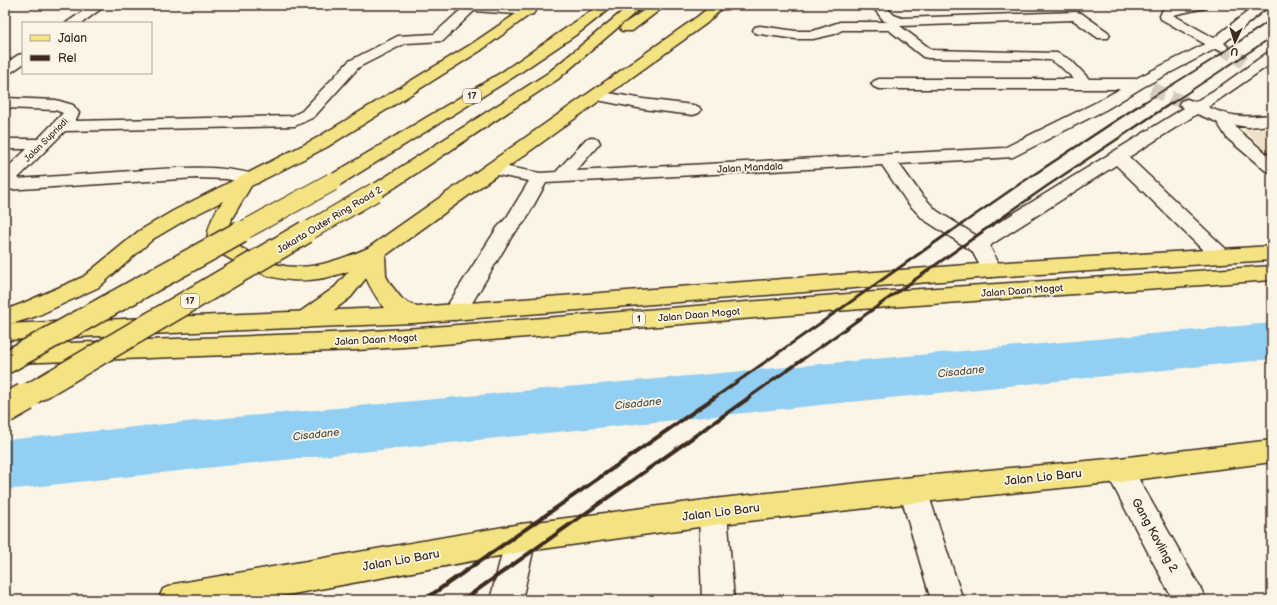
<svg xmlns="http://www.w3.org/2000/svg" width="1277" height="605" font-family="'Balsamiq Sans',sans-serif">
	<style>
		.built { fill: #f1e0c9 }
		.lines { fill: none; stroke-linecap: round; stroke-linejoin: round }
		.river { fill: #92cff3; fill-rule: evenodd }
		.minor-tunnel-far1 { stroke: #d5ccbd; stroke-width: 14; stroke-dasharray: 14 7; stroke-linecap: butt }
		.minor-tunnel { stroke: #d5ccbd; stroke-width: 18; stroke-dasharray: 18 9; stroke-linecap: butt }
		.minor-casing { stroke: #3b2a1e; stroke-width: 3 }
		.major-casing { stroke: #3b2a1e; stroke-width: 3 }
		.highway-casing { stroke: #3b2a1e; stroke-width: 3 }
		.minor { fill: #fcf5e5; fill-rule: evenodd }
		.major { fill: #f4e382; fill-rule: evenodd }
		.highway { fill: #f4e382; fill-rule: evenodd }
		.rail-far3 { stroke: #3b2a1e; stroke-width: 2 }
		.rail-far2 { stroke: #3b2a1e; stroke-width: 2.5 }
		.rail-far1 { stroke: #3b2a1e; stroke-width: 3 }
		.rail { stroke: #3b2a1e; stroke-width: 4 }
		.highway-bridge-far2-casing { stroke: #3b2a1e; stroke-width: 20; stroke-linecap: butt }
		.highway-bridge-far1-casing { stroke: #3b2a1e; stroke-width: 25; stroke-linecap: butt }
		.highway-bridge-casing { stroke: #3b2a1e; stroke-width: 31; stroke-linecap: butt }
		.highway-bridge-far2 { stroke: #f4e382; stroke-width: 18 }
		.highway-bridge-far1 { stroke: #f4e382; stroke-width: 22 }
		.highway-bridge { stroke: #f4e382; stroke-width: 28 }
		.labels { text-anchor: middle; stroke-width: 3.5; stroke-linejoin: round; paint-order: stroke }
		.shield { fill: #fcf5e5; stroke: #75675a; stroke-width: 1 }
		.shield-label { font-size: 9px; font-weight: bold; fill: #3b2a1e }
		.far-street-label { font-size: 9px; fill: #3b2a1e; stroke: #fcf5e5 }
		.street-label { font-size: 10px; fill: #3b2a1e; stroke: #fcf5e5 }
		.water-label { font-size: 11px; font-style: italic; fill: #515353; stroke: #fcf5e5 }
		.near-street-label { font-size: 12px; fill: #3b2a1e; stroke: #fcf5e5 }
	</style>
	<rect width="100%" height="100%" fill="#fcf5e5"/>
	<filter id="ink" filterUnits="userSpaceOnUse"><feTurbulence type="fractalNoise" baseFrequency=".025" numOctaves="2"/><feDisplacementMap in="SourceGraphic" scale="8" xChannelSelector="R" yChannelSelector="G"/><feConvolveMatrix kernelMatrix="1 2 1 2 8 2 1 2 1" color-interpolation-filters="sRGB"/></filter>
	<g filter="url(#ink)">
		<path class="built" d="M1272,129V155L1243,130Z"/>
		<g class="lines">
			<path class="river" d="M1272,323V359L215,467L5,490V440L215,419Z"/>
			<g class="minor-tunnel-far1">
				<path d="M1221,47L1244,62"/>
				<path d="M1151,89L1184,103"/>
			</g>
			<path class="minor-tunnel" d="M1182,102L1184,103"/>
			<defs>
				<g id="minor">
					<path d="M92,5H106L82,23H66Z"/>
					<path d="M466,5L529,7L533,8L535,11L533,14L529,15L474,11L443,41L406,43L359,67L314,117L295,126L65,131L17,179C55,176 93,174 132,171C175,168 216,164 258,175L261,179L258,183L252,184L226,179L197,178L5,190V170L27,149H5V139H38L63,113L55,110L5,108V98L56,100L73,105L79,113L75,121L292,116L302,111L349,61L398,36L434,34Z"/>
					<path d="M871,5H884L894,15L902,18L1076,12L1081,13L1108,32L1110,35L1108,38H1098L1073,20L900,26L932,50L1057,53L1071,60L1089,79H1135L1205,44L1161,19L1160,16L1163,9L1183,5H1207L1205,8L1173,15L1214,38L1256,5H1270L1224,43L1228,47L1226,50L1221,51L1215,49L1143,87L1107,109L1013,157L899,164L921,194L937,211L977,236L1184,108L1179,104L1181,101L1187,99L1195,102L1221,86L1267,53L1272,52V63L1208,107C1233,118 1245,117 1272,115V125L1248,127L1235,125L1239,131L1272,158V172L1266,171L1227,138L1217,122L1197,114L1129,157L1228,251L1231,256L1228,261L1221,263L1214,261L1116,165L992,244L990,247L1002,270L999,275L992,277L985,275L972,251L923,219L907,202L882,165L546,183L525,221L512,236L463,318L455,320L447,318L444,312L447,306L497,228L507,217L529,181L487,173L484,169L487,165L493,164L540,173L556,172L586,139L592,138L598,139L600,143L576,171L1004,148L1095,103L1120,89H879L874,87L871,84L874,81L879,79H1074L1061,67L1050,60L928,58L923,57L889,30H842L835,34L813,39H796L760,34L755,33L753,30L755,27L760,26L796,31H813L840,22H888L884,21Z"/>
					<path d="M23,54V64L10,73L5,74V64L18,55Z"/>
					<path d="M597,91L643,99L693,105L699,107L701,110L699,113L693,115L643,109L592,99L589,96L592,93Z"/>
					<path d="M1119,458L1129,462L1201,589L1206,600H1173L1105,470L1109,462Z"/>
					<path d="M913,477L923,481L927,490L963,600H931L899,490L903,481Z"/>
					<path d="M713,499L723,503L727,512L734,600H702L699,512L703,503Z"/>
					<path d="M521,524L531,528L536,538L522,600H490L506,538L511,528Z"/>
				</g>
				<g id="major">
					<path d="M529,5H543L480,51L327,147L251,186L232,218L227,238L231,242C245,250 260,259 275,264C306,273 340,260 368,248L697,17L712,5H725L707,23L382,258L351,297L313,326L305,328L297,326L294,320L297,314L335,287L349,271C307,286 275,283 236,262C225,256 214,251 207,240C208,225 214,213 223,201L187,219L153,239L99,287L37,316L5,326V310L21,304L83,277L139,231L173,211L315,139L470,45Z"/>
					<path d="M1272,440V462L1119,482L913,503L713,525L521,552L260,600H158L163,589L174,584L521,524L713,499L913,477L1119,458Z"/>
				</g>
				<g id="highway">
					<path d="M600,5H614L580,32L512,78L338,186L332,187L326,186L323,182L326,178L502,72Z"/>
					<path d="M630,5H644L558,79L382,196L375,198L368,196L366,192L368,188L548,73Z"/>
					<path d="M652,5H666L632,31H622L620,28L622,25Z"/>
					<path d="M375,246L382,248L385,253L386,276L391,285L402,299L417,307L992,263L1272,246V260L992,277L414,323L5,340V324L384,308C373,292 355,268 368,248Z"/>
					<path d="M1272,266V280L861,309L419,346L357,350L16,363L8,360L5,356L8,348L16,345L357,332L419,328L861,293Z"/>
				</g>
			</defs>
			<use href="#minor" class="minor-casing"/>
			<use href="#major" class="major-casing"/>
			<use href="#highway" class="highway-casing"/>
			<use href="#minor" class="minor"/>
			<use href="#major" class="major"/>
			<use href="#highway" class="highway"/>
			<g class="rail-far3">
				<path d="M1143,103L1215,58L1272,19"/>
				<path d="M1172,103L1272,37"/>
			</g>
			<g class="rail-far2">
				<path d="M949,233L1018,185L1144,102"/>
				<path d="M980,233L1047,186L1173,102"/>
			</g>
			<g class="rail-far1">
				<path d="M714,398L950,232"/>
				<path d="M748,398L982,232"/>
			</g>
			<g class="rail">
				<path d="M424,600L715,397"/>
				<path d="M463,600L750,397"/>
			</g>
			<defs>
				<g id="highway-bridge-far2">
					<path d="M239,233L332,182"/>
					<path d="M305,233L375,192"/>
				</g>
				<g id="highway-bridge-far1">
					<path d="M5,363L241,232"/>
					<path d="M24,398L306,232"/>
				</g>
				<path id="highway-bridge" d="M5,409L26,397"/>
			</defs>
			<use href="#highway-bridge-far2" class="highway-bridge-far2-casing"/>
			<use href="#highway-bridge-far1" class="highway-bridge-far1-casing"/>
			<use href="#highway-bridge" class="highway-bridge-casing"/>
			<use href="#highway-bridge-far2" class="highway-bridge-far2"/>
			<use href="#highway-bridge-far1" class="highway-bridge-far1"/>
			<use href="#highway-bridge" class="highway-bridge"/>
		</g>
	</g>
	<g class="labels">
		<g class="shield">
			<rect x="463" y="89" width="18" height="14" rx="3"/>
			<rect x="181" y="294" width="18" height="14" rx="3"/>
			<rect x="633" y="312" width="12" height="14" rx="3"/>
		</g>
		<g class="shield-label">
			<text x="472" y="99">17</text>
			<text x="190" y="304">17</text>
			<text x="639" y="322">1</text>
		</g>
		<g class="far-street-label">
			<text transform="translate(46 140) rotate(-45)" y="3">Jalan Supriadi</text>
		</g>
		<g class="street-label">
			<text transform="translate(750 167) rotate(-3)" y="4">Jalan Mandala</text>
			<text transform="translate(329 219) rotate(-31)" y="4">Jakarta Outer Ring Road 2</text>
			<text transform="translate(1022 290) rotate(-4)" y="4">Jalan Daan Mogot</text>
			<text transform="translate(699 314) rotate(-5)" y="4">Jalan Daan Mogot</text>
			<text transform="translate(376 339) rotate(-3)" y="4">Jalan Daan Mogot</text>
		</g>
		<g class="water-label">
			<text transform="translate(961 371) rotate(-6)" y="4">Cisadane</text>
			<text transform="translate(638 403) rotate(-6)" y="4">Cisadane</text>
			<text transform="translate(316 434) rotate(-6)" y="4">Cisadane</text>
		</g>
		<g class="near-street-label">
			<text transform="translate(1043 477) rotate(-6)" y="4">Jalan Lio Baru</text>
			<text transform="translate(721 512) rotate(-7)" y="4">Jalan Lio Baru</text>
			<text transform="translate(1155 535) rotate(61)" y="4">Gang Kavling 2</text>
			<text transform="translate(401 560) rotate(-10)" y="4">Jalan Lio Baru</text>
		</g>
	</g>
	<rect width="1277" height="605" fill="none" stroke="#fcf5e5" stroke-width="20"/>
	<rect x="10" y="10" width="1257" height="585" fill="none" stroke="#3b2a1e" stroke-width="1.5" filter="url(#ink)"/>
	<rect x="22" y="22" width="130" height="52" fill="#fcf5e5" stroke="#afa495"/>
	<rect x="30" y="35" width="20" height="6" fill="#f4e382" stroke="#afa495"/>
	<text x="58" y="42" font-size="12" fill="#3b2a1e">Jalan</text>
	<rect x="30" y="55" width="20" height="6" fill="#3b2a1e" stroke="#afa495"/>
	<text x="58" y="62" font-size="12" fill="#3b2a1e">Rel</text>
	<g transform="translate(1235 42) rotate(184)" stroke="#fcf5e5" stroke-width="3" paint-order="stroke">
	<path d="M0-3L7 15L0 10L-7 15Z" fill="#3b2a1e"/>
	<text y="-6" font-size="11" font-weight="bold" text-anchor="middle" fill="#3b2a1e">U</text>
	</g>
</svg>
